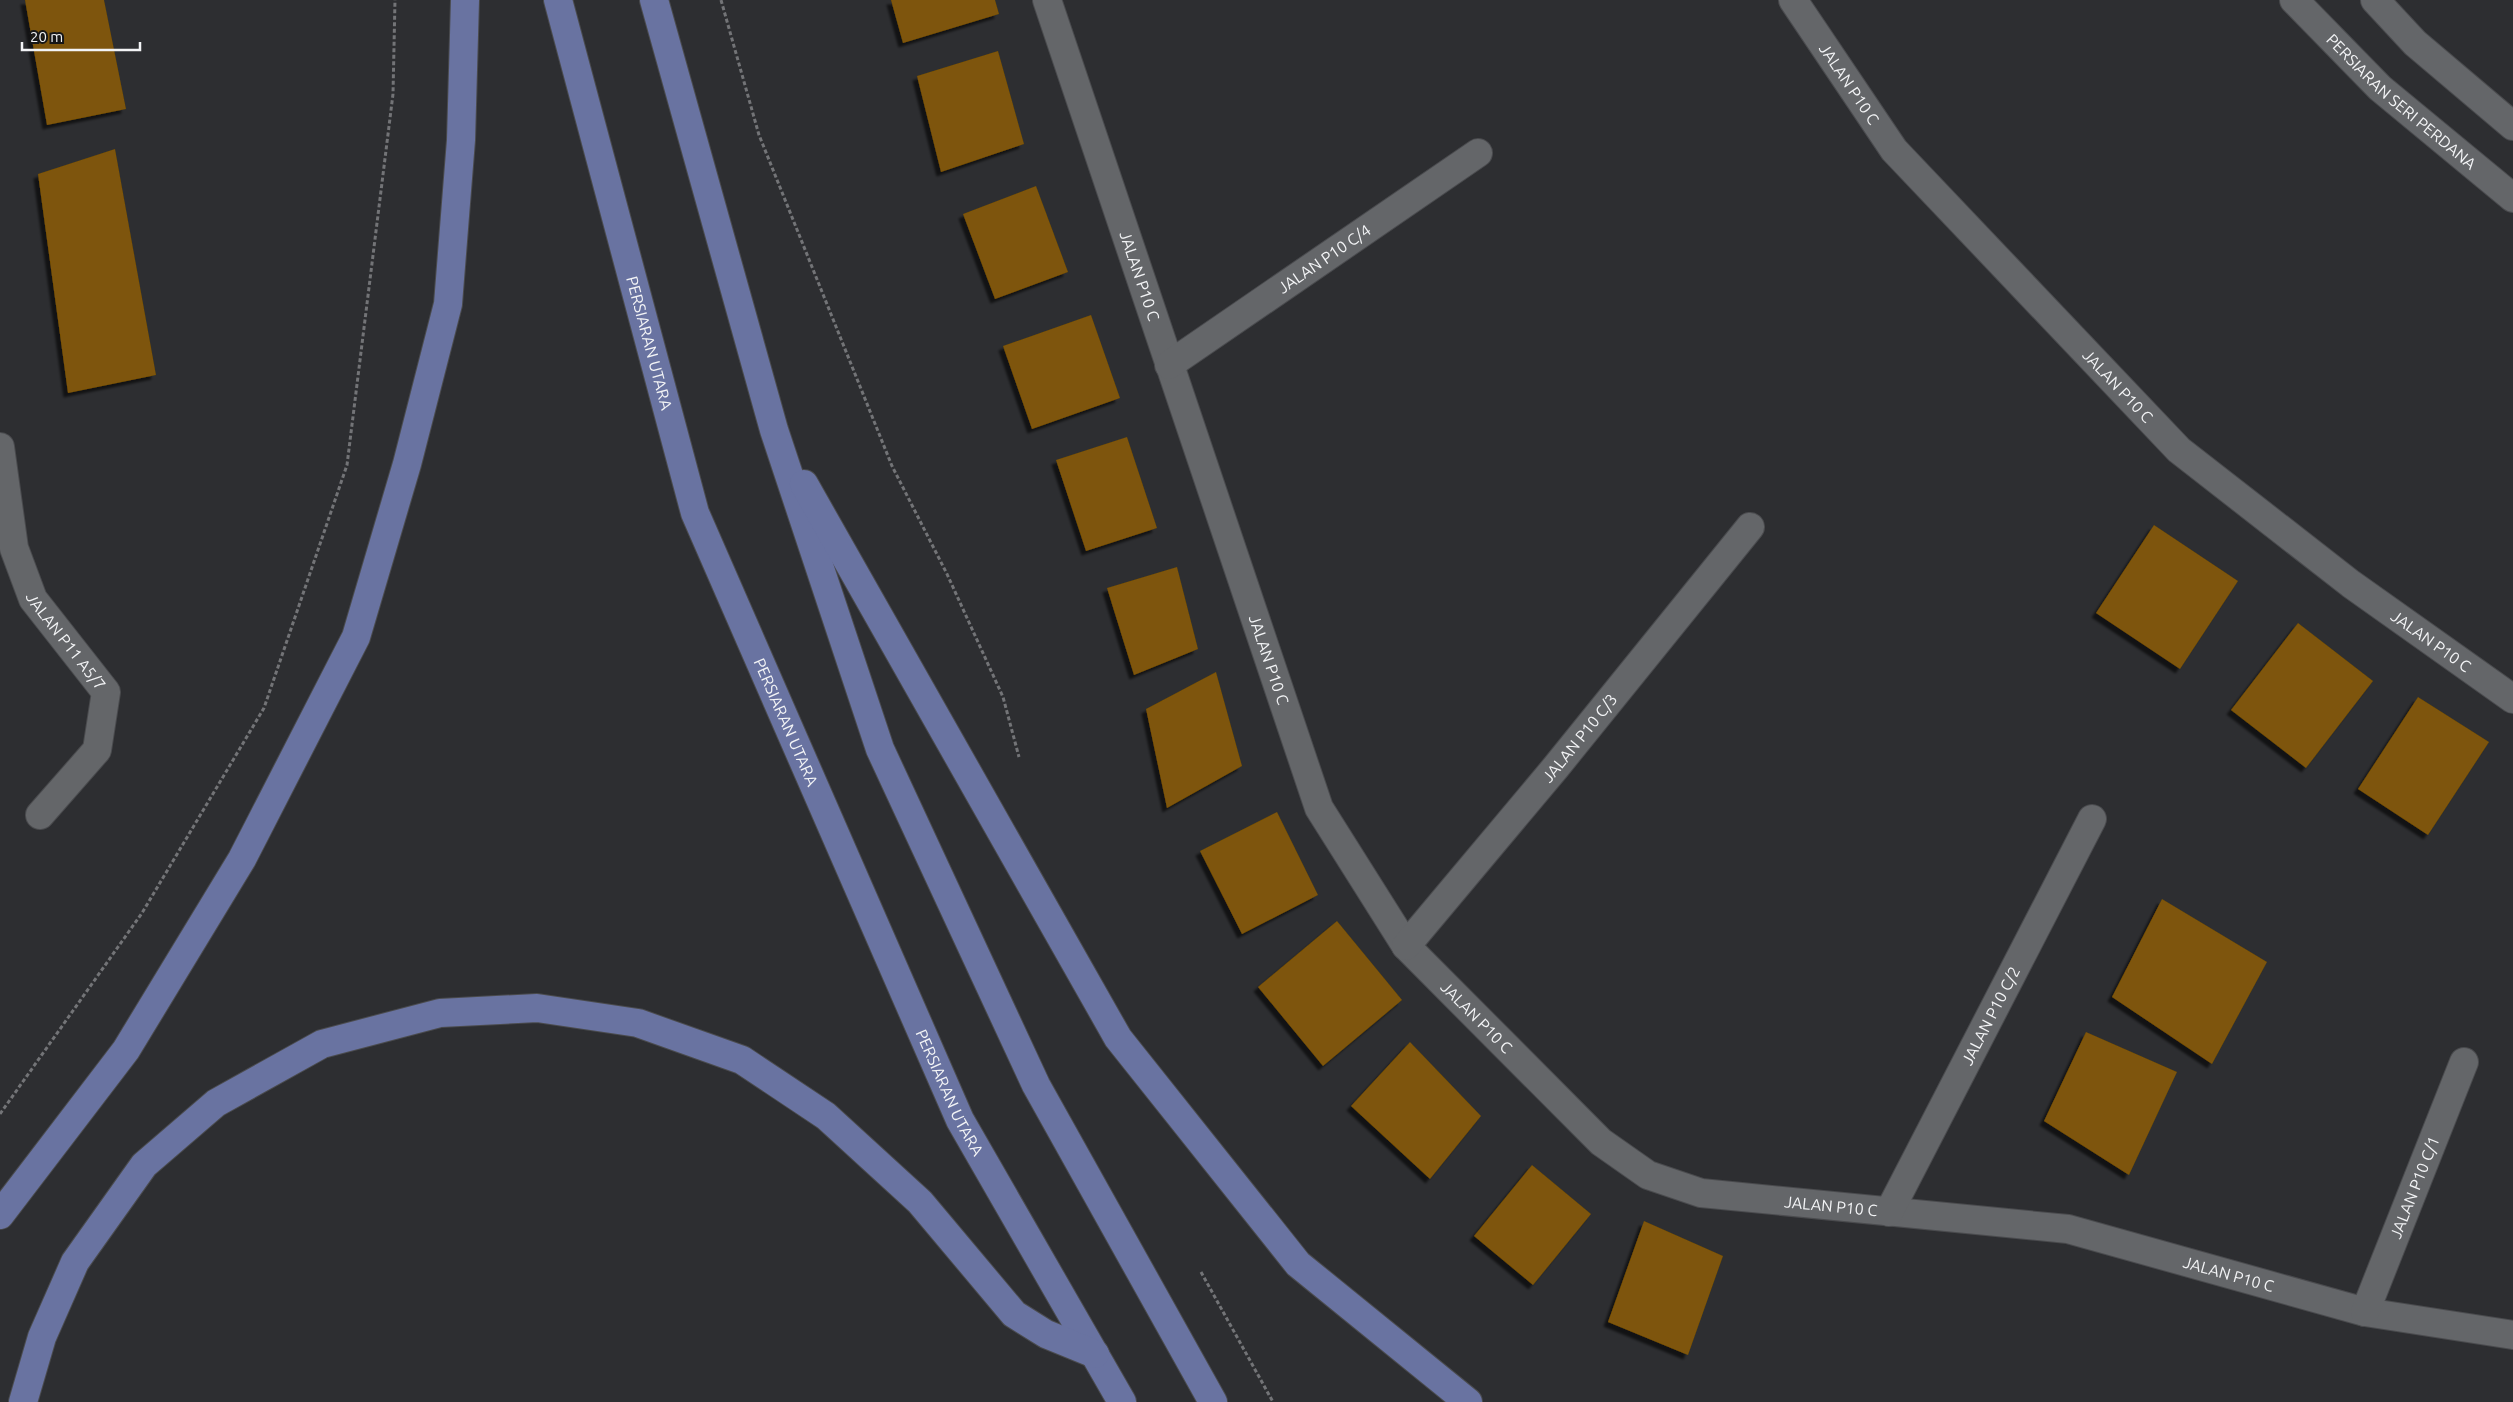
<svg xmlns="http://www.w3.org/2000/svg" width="2513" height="1402" font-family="Ubuntu,sans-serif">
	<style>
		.building { fill: #7e5407; filter: url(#shadow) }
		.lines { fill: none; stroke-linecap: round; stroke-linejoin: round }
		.street-casing { stroke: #4a4b4e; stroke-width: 30 }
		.secondary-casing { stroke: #4a4b4e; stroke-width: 30 }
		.primary-casing { stroke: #4a4b4e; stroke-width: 30 }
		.path { stroke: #737477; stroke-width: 3; stroke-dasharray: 4 2.5; stroke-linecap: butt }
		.street { stroke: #646669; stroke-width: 28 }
		.secondary { stroke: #646669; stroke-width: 28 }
		.primary { stroke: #6973a1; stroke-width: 28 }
		.labels { text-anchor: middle; stroke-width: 4; stroke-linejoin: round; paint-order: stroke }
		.street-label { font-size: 16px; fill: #f3f4f6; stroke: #161617 }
	</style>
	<defs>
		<filter id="shadow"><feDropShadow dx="-4.5" dy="4.5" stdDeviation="1" flood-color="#0009"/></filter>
	</defs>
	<rect width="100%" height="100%" fill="#2d2e31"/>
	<g class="building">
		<path d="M25,0H104L126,109L47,125Z"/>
		<path d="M891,0H995L999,14L903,43Z"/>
		<path d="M998,51L1024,144L941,172L917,76Z"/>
		<path d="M115,149L156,375L68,393L38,174Z"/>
		<path d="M1036,186L1068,272L995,299L963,214Z"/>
		<path d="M1091,315L1120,398L1032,429L1003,346Z"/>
		<path d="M1127,437L1157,528L1086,551L1056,460Z"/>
		<path d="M2154,525L2238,581L2180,669L2096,613Z"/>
		<path d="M1177,567L1198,649L1134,675L1107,588Z"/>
		<path d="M2298,623L2373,681L2306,768L2231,710Z"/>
		<path d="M1216,672L1242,766L1167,808L1146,709Z"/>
		<path d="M2418,697L2489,742L2428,835L2358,789Z"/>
		<path d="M1277,812L1318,895L1242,934L1200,851Z"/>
		<path d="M2162,899L2267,962L2212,1064L2112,997Z"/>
		<path d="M1337,921L1402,1000L1323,1066L1258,987Z"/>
		<path d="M2086,1032L2177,1072L2129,1175L2044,1121Z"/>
		<path d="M1410,1042L1481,1116L1430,1179L1351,1106Z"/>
		<path d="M1532,1165L1591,1214L1533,1285L1474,1236Z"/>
		<path d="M1644,1221L1723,1256L1688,1355L1608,1322Z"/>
	</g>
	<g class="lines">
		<defs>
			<g id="street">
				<path id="s1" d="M1047,0L1319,808L1406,946L1601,1142L1648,1175L1701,1193L2068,1229L2365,1312L2513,1335"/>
				<path id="s2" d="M1793,0L1894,150L2179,450L2351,584L2513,699"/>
				<path id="s3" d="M1169,365L1478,153"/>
				<path id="s4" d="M0,447L14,548L33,599L106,692L97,750L40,815"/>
				<path id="s5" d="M1406,946L1556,767L1750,527"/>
				<path id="s6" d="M1889,1212L2092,819"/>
				<path id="s7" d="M2365,1312L2464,1062"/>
			</g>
			<g id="secondary">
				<path id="s8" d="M2294,0L2380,88L2513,198"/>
				<path d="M2375,0L2415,43L2513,126"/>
			</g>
			<g id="primary">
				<path id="s9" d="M558,0L695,513L960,1120L1122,1402"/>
				<path d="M654,0L774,430L880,749L1036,1085L1213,1402"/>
				<path d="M804,484L1118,1038L1298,1264L1468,1402"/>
				<path d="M0,1215L126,1050L242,859L356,637L407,464L448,304L461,140L465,0"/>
				<path d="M23,1402L42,1337L75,1262L144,1165L216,1103L322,1044L440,1013L537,1008L638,1023L742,1060L826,1116L920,1202L1014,1314L1046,1334L1095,1354"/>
			</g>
		</defs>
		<use href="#street" class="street-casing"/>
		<use href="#secondary" class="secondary-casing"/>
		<use href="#primary" class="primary-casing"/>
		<g class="path">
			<path d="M721,0L759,135L892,466L947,574L1003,697L1019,757"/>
			<path d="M0,1114L142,913L264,708L347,465L393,94L395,0"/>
			<path d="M1201,1272L1273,1402"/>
		</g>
		<use href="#street" class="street"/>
		<use href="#secondary" class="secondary"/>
		<use href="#primary" class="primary"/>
	</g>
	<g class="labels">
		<g class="street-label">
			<text dy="6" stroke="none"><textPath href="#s2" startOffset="101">JALAN P10 C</textPath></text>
			<text dy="6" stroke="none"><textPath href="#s8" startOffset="148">PERSIARAN SERI PERDANA</textPath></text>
			<text dy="6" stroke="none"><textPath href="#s3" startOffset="188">JALAN P10 C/4</textPath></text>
			<text dy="6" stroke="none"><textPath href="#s1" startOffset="291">JALAN P10 C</textPath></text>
			<text dy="6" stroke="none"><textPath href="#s9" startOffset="355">PERSIARAN UTARA</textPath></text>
			<text dy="6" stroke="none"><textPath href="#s2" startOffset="506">JALAN P10 C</textPath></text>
			<text dy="6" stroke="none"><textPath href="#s4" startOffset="210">JALAN P11 A5/7</textPath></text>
			<text dy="6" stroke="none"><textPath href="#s2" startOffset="911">JALAN P10 C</textPath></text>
			<text dy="6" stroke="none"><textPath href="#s1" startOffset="696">JALAN P10 C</textPath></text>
			<text dy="6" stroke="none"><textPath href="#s9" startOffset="759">PERSIARAN UTARA</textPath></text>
			<text dy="6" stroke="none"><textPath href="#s5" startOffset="271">JALAN P10 C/3</textPath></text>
			<text dy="6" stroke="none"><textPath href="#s6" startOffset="221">JALAN P10 C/2</textPath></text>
			<text dy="6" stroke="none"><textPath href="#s1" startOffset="1116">JALAN P10 C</textPath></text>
			<text dy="6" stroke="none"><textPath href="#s9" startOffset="1164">PERSIARAN UTARA</textPath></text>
			<text dy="6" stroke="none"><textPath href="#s7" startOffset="134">JALAN P10 C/1</textPath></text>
			<text dy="6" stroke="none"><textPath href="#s1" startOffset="1536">JALAN P10 C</textPath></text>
			<text dy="6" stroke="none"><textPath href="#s1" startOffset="1941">JALAN P10 C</textPath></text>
		</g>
	</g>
	<path d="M22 42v8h118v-8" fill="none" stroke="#f3f4f6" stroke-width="2.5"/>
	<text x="30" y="42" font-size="15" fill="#f3f4f6" stroke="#161617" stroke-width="4" paint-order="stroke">20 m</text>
</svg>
